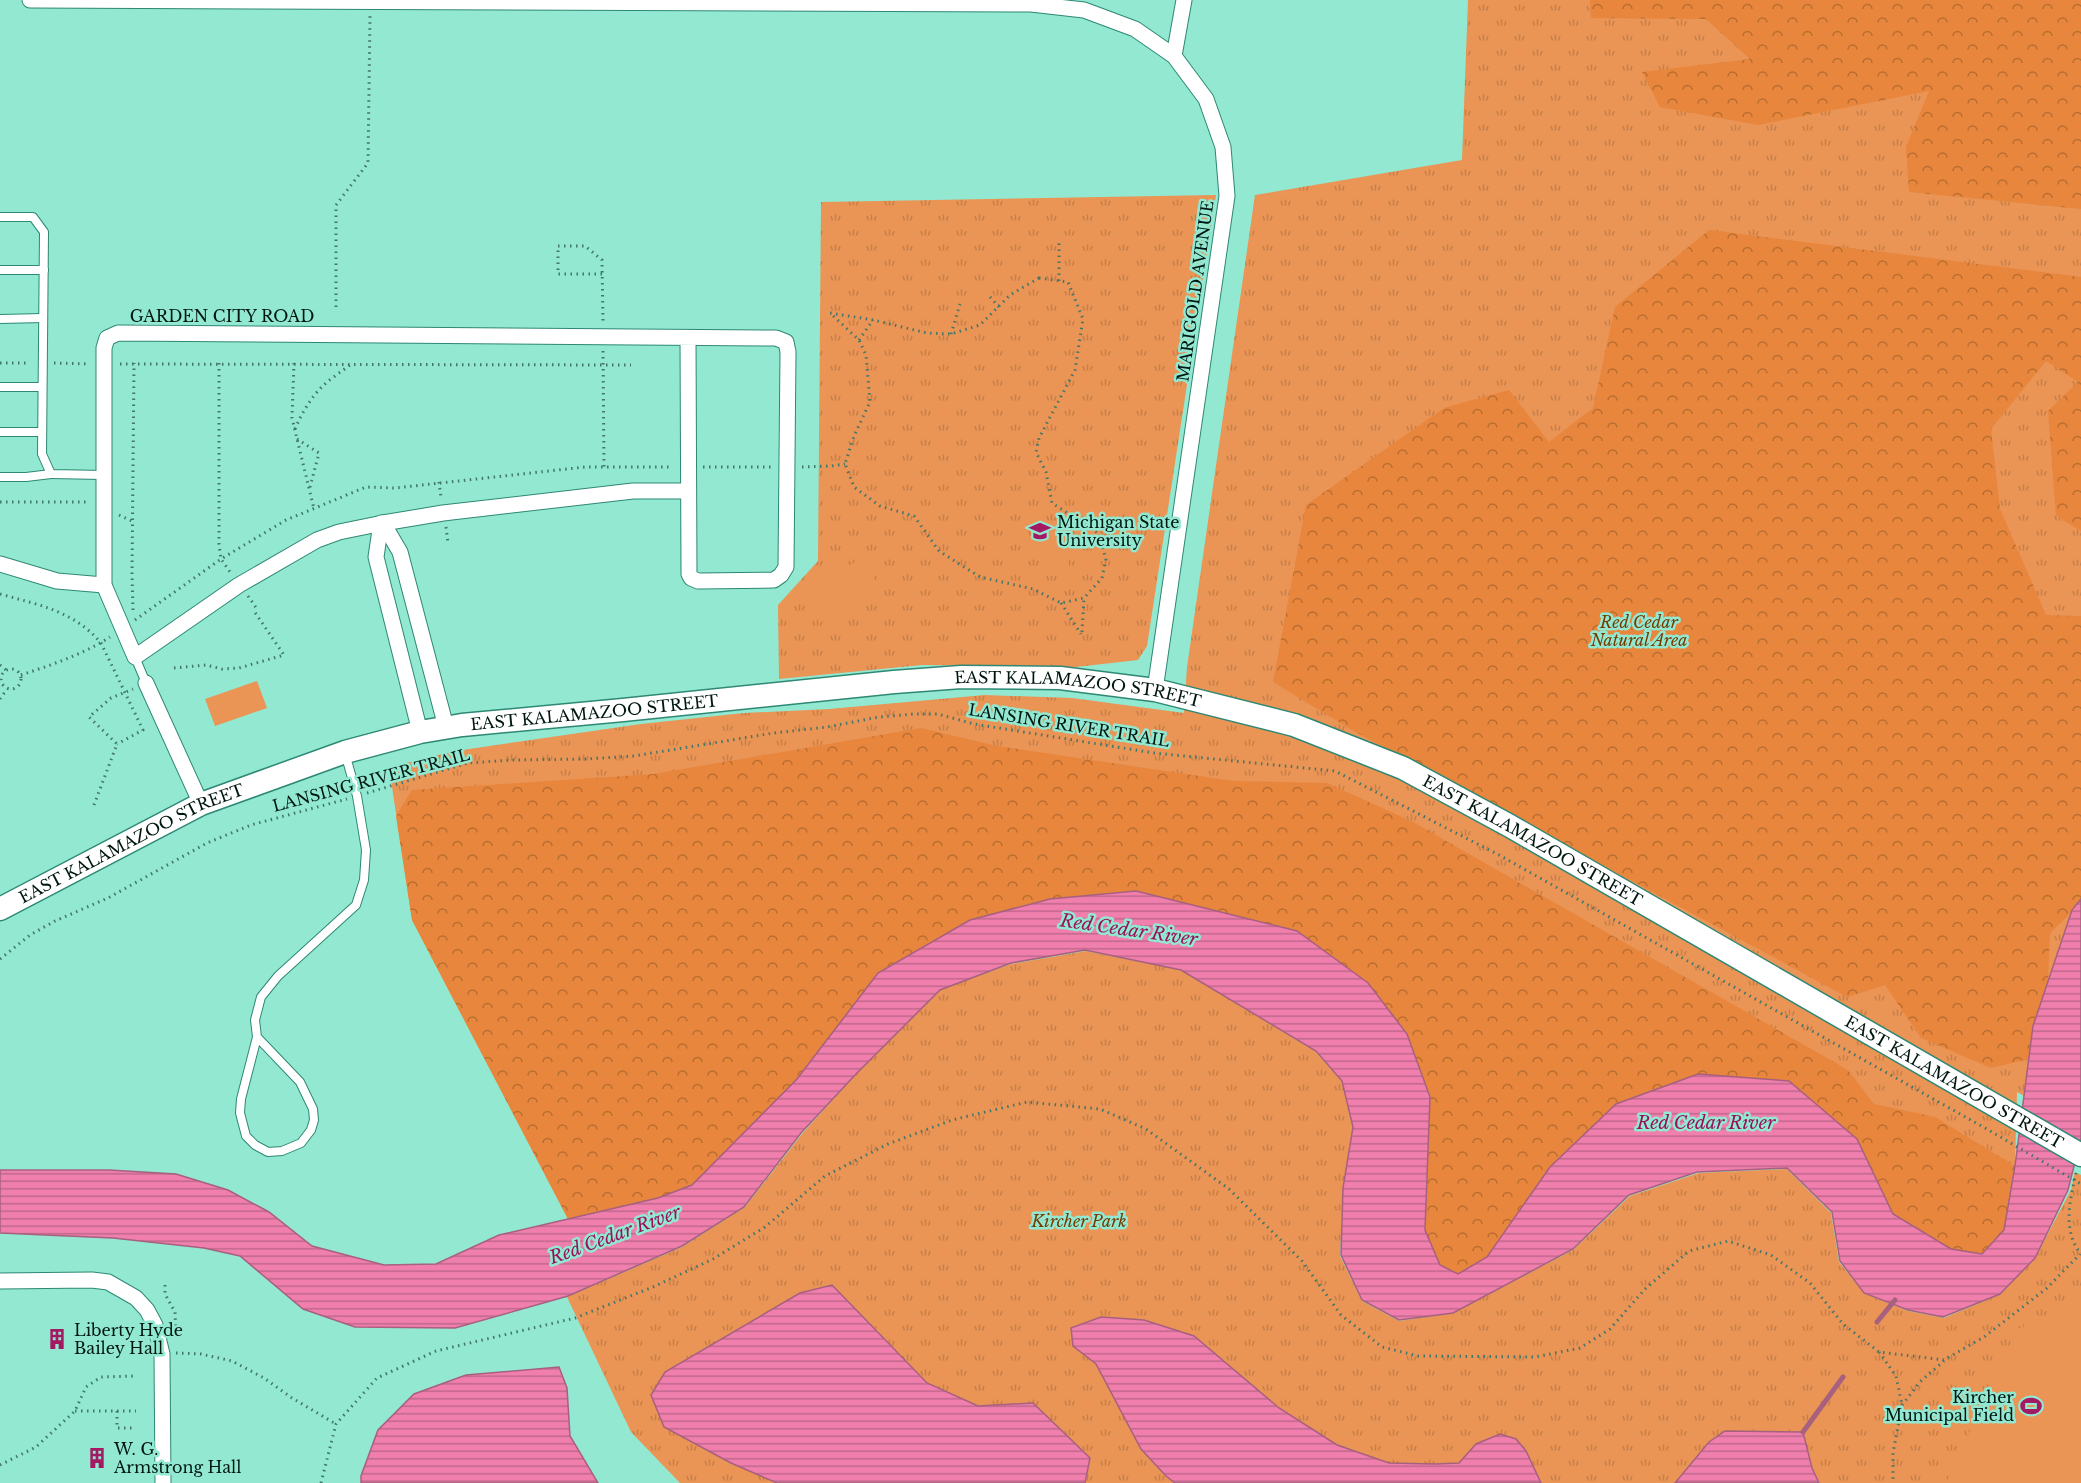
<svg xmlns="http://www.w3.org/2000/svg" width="2081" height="1483" font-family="'Libre Baskerville',serif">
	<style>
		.grass { fill: url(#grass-tufts) }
		.forest { fill: url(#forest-crowns) }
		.garden { fill: #ea9455 }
		.water { fill: url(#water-rules); stroke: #a8607f; stroke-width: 1.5 }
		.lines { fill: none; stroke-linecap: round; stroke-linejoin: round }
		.stream { stroke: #a8607f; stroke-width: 5 }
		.lane-casing { stroke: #2e8874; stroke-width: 10 }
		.street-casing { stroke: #2e8874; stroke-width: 17 }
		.secondary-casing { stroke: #2e8874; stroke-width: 25 }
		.path { stroke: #437669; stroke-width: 3; stroke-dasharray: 1.5 4.5; stroke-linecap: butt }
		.lane { stroke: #fff; stroke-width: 8 }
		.street { stroke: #fff; stroke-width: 15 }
		.secondary { stroke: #fff; stroke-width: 22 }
		.path-bridge { stroke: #437669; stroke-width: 3; stroke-dasharray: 1.5 4.5; stroke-linecap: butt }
		.labels { text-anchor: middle; stroke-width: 5; stroke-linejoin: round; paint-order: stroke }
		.street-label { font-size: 16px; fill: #001711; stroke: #92e8d1 }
		.poi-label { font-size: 16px; fill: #001711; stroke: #92e8d1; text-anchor: start }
		.park-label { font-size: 16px; font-style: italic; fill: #773a00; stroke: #92e8d1 }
		.water-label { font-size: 18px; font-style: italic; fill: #99105b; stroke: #92e8d1 }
	</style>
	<defs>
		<pattern id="grass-tufts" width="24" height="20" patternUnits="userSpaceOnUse" patternTransform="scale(1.5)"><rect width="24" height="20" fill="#ea9455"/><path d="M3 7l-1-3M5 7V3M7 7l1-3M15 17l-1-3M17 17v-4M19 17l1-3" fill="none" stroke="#c77f49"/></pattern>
		<pattern id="forest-crowns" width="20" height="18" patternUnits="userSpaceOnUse" patternTransform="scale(1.5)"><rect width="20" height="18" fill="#e7863c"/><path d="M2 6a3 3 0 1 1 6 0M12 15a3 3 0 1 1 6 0" fill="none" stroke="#b96d31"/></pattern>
		<pattern id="water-rules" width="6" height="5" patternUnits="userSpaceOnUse" patternTransform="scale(1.5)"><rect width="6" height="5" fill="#f07fae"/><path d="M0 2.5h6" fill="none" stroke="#c0678c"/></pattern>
	</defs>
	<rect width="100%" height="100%" fill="#92e8d1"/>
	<g class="grass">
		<path d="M1468,0H2081V1129L2017,1092L2015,1166L2004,1230L1857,1139L1430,1097L1050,899L568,1219L412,920L389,767L455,751L641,724L744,713L829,709L985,695L1072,698L1184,713L1187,667L1255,195L1462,160Z"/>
		<path d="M1216,195L1147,646L1138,660L1076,667L922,665L779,679L778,605L818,561L821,202Z"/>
		<path d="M1086,951L1181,970L1315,1051L1342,1081L1353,1127L1343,1188L1340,1256L1362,1301L1399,1321L1453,1313L1573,1250L1630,1196L1699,1173L1787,1169L1831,1213L1839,1262L1864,1293L1908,1311L1944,1318L2001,1294L2035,1258L2071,1190L2075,1172L2081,1175V1483H680L631,1432L567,1297L682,1247L745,1207L802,1134L856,1074L940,990L1011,964Z"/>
	</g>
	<g class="forest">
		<path d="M1590,0H2081V209L1909,192L1906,147L1929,91L1758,125L1660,107L1642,72L1750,59L1706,19L1591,18Z"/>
		<path d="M1709,230L2081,277V531L2056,516L2048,411L2078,382L2046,361L1991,429L2000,509L2046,615L2081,616V903L2050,933L2045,1055L1991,1068L1921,1038L1885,985L1847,997L1352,730L1273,682L1306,505L1444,408L1509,390L1549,442L1593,408L1615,307Z"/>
		<path d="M921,728L997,746L1233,781L1327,783L1413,822L1848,1070L1874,1104L1935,1117L2015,1166L2004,1230L1982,1254L1951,1249L1893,1214L1857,1139L1789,1081L1514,1220L1487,1257L1458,1274L1440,1265L1425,1230L1430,1097L1050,899L970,920L878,974L797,1079L692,1185L658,1198L568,1219L412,920L396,816L412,790L654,774Z"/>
	</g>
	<g class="garden">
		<path d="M1045,526L1071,528L1068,577L1042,575Z"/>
		<path d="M863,558L881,591L819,623L802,590Z"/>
		<path d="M257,681L267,708L215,726L205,699Z"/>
		<path d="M2081,1300V1483H1946L2016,1330Z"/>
	</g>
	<g class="water">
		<path d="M1136,891L1297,931L1368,983L1407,1034L1430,1097L1425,1230L1440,1265L1458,1274L1487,1257L1550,1167L1616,1104L1698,1074L1789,1081L1857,1139L1893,1214L1951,1249L1982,1254L2004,1230L2015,1166L2033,1026L2072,910L2081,899V1138L2068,1190L2035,1258L2000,1294L1943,1317L1908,1310L1864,1293L1840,1261L1832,1212L1787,1168L1697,1172L1629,1195L1573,1249L1453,1313L1399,1320L1362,1300L1341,1255L1343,1188L1353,1127L1342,1081L1316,1051L1181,970L1085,950L1011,963L940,990L856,1074L801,1133L744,1207L682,1246L568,1296L455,1328L355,1327L303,1309L240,1256L204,1248L113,1238L0,1233V1170H109L176,1174L228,1190L269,1212L312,1246L384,1265L436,1264L499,1235L658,1198L692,1185L797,1079L878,973L970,920L1050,899Z"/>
		<path d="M832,1285L927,1383L978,1406L1033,1403L1090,1458L1085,1483H777L731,1463L664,1427L651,1395L665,1372L800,1293Z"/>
		<path d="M1101,1317L1144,1320L1194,1336L1279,1408L1337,1445L1389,1463L1435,1464L1459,1463L1476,1444L1500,1434L1516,1439L1526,1451L1541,1483H1175L1166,1476L1141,1449L1096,1364L1073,1346L1071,1328Z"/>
		<path d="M559,1367L567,1388L570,1436L598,1483H361V1476L378,1430L414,1394L466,1375Z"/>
		<path d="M1725,1431L1803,1432L1812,1468L1819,1483H1675L1709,1442Z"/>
	</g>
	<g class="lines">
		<g class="stream">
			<path d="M1877,1322L1895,1300"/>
			<path d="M1803,1432L1843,1377"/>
		</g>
		<defs>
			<g id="lane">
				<path d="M0,217H33L44,232L42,454L51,474L103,475"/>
				<path d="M0,270H44"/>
				<path d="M0,319L43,318"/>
				<path d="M0,387H42"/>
				<path d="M0,432H42"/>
				<path d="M0,477H26L51,474"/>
				<path d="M135,657L146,683"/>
				<path d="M257,1037L241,1099L240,1113L246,1136L255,1145L268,1152L282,1151L301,1143L311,1130L314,1120L313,1109L300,1082L257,1037L255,1020L261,997L278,976L356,905L364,880L366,850L357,796L345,753"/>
			</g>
			<g id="street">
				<path d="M30,0L1031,4L1084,10L1135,29L1174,56L1206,99L1223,147L1227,196L1155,690"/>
				<path d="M1174,56L1184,0"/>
				<path d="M688,491H633L443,513L383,523L339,532L317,540L239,585L135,657L104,585V348L107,338L118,333L776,338L786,342L788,352L786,567L781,575L774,580L698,581L691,578L689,574L688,338"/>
				<path d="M381,523L376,557L420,732"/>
				<path d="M383,523L400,552L446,727"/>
				<path d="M0,564L57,581L104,585"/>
				<path d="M146,683L201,804"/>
				<path d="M0,1281L92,1280L108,1282L136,1298L147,1310L155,1325L162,1354L163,1483"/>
			</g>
			<g id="secondary">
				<path id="s1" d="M0,909L201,804L345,752L420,732L462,725L623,710L894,682L961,677L1060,678L1155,690L1294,725L1403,768L1510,826L2081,1155"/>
			</g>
		</defs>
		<use href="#lane" class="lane-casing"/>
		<use href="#street" class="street-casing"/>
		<use href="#secondary" class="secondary-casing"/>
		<g class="path">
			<path d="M602,274H558V246H585L602,260L603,321"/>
			<path d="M1039,278L1068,282L1083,319L1075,370L1039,438L1036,452L1046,472L1052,503L1098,533L1106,559L1102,578L1084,598L1061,603L1033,589L980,577L939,551L914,516L880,506L854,487L845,464L854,436L870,402L866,355L859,340L830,313L873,320L927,333L951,334L980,325L1010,295Z"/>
			<path d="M1059,281V242"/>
			<path d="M990,297L999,307"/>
			<path d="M336,307V205L368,163L370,16"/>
			<path d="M951,334L960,304"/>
			<path d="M859,340L873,320"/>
			<path d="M603,351L604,467"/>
			<path d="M0,363H30"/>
			<path d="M54,363L90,364"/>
			<path d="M219,363V544L221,559L230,572"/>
			<path d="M294,363L292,418L314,509"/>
			<path d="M120,364L631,365"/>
			<path d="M295,429C304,408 316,389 335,376C340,372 345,369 350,365"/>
			<path d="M297,439L319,453L310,487"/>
			<path d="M703,467H772"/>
			<path d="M802,467L831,466L845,464"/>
			<path d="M439,482L441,497"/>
			<path d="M0,502H88"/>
			<path d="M119,515L132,521"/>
			<path d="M446,527L448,543"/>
			<path d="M0,594C39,605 74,611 101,643L143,730L117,744"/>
			<path d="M248,596L257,609"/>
			<path d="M1061,603L1081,634"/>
			<path d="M133,610L132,574L134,363"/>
			<path d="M135,620L221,559L286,520L366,487L395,488L585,467H673"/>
			<path d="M1082,632L1084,598"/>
			<path d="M0,665L6,670"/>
			<path d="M174,668L206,665L222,669L239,668L284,655L254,611"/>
			<circle cx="11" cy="679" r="10"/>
			<path d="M21,675C51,665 84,654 110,637"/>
			<path d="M0,699L7,689"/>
			<path d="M367,793L468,763L513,760L586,759L634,756L774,733L827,727L879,717L914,714H938L974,724L1154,753L1335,771L1499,855L1985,1128"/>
			<path d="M94,805L117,744L89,717L111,698L133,689"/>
			<path d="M0,959L30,935L55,921L108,898L207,843L251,825L347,799"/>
			<path d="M2076,1173C2070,1200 2062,1231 2081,1254"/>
			<path d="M165,1285V1294L175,1312L176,1337"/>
			<path d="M1879,1352L1896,1376L1902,1405L1893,1453V1483"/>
			<path d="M176,1353L201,1354L232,1361L264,1378L292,1398L336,1424"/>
			<path d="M136,1354H146"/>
			<path d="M1902,1405L1921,1381L1944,1361"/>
			<path d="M75,1411H136"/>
			<path d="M117,1411V1428H136"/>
			<path d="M0,1465L36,1447L75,1411L86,1387L101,1377L136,1376"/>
			<path d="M321,1483L336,1424L377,1378L436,1351L575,1318L653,1287L713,1259L765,1227L825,1176L888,1144L952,1120L1027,1102L1100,1109L1146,1129L1229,1189L1302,1261L1341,1315L1382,1347L1418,1356L1535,1357L1580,1348L1610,1329L1645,1289L1689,1251L1728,1241L1771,1255L1810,1283L1843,1324L1879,1352L1944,1360L1984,1337L2047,1288L2080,1254"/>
		</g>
		<use href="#lane" class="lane"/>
		<use href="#street" class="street"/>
		<use href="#secondary" class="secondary"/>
		<path class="path-bridge" d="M1985,1128L2081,1184"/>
	</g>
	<defs>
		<symbol id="university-bare" viewBox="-9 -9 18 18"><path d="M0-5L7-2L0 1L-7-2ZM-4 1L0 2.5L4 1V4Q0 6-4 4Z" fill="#a31962" stroke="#92e8d1" stroke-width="2.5" paint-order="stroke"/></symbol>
		<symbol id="building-bare" viewBox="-9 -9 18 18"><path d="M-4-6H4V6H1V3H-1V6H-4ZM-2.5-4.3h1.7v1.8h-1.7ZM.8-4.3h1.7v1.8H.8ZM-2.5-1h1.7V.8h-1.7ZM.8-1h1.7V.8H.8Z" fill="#a31962" stroke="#92e8d1" stroke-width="2.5" paint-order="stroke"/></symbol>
		<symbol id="stadium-bare" viewBox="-9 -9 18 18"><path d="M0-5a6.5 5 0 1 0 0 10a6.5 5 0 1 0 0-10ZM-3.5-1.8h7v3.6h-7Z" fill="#a31962" stroke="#92e8d1" stroke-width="2.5" paint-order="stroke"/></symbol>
	</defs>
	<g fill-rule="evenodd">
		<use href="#university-bare" x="1025" y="516" width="30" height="30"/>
		<use href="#building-bare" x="42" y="1324" width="30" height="30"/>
		<use href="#stadium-bare" x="2016" y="1391" width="30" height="30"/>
		<use href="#building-bare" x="82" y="1443" width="30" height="30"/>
	</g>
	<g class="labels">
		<g class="street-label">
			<text transform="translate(1195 291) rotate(-82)" y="6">MARIGOLD AVENUE</text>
			<text x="222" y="322">GARDEN CITY ROAD</text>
			<text dy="6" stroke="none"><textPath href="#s1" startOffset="1119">EAST KALAMAZOO STREET</textPath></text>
			<text dy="6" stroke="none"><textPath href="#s1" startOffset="633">EAST KALAMAZOO STREET</textPath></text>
			<text transform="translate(1069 725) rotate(9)" y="6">LANSING RIVER TRAIL</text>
			<text transform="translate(371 780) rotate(-15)" y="6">LANSING RIVER TRAIL</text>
			<text dy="6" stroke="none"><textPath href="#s1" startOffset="1605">EAST KALAMAZOO STREET</textPath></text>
			<text dy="6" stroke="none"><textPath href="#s1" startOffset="147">EAST KALAMAZOO STREET</textPath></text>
			<text dy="6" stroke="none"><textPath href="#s1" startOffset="2091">EAST KALAMAZOO STREET</textPath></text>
		</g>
		<g class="poi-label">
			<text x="1057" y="528">Michigan State<tspan x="1057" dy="18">University</tspan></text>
			<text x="74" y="1336">Liberty Hyde<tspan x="74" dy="18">Bailey Hall</tspan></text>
			<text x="2014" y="1403" text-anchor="end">Kircher<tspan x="2014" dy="18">Municipal Field</tspan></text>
			<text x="114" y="1455">W. G.<tspan x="114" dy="18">Armstrong Hall</tspan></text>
		</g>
		<g class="park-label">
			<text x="1639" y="628">Red Cedar<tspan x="1639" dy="18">Natural Area</tspan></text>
			<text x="1079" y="1227">Kircher Park</text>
		</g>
		<g class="water-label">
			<text transform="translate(1129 930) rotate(8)" y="6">Red Cedar River</text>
			<text x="1706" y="1129">Red Cedar River</text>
			<text transform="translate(615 1235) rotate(-20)" y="6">Red Cedar River</text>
		</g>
	</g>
</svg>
